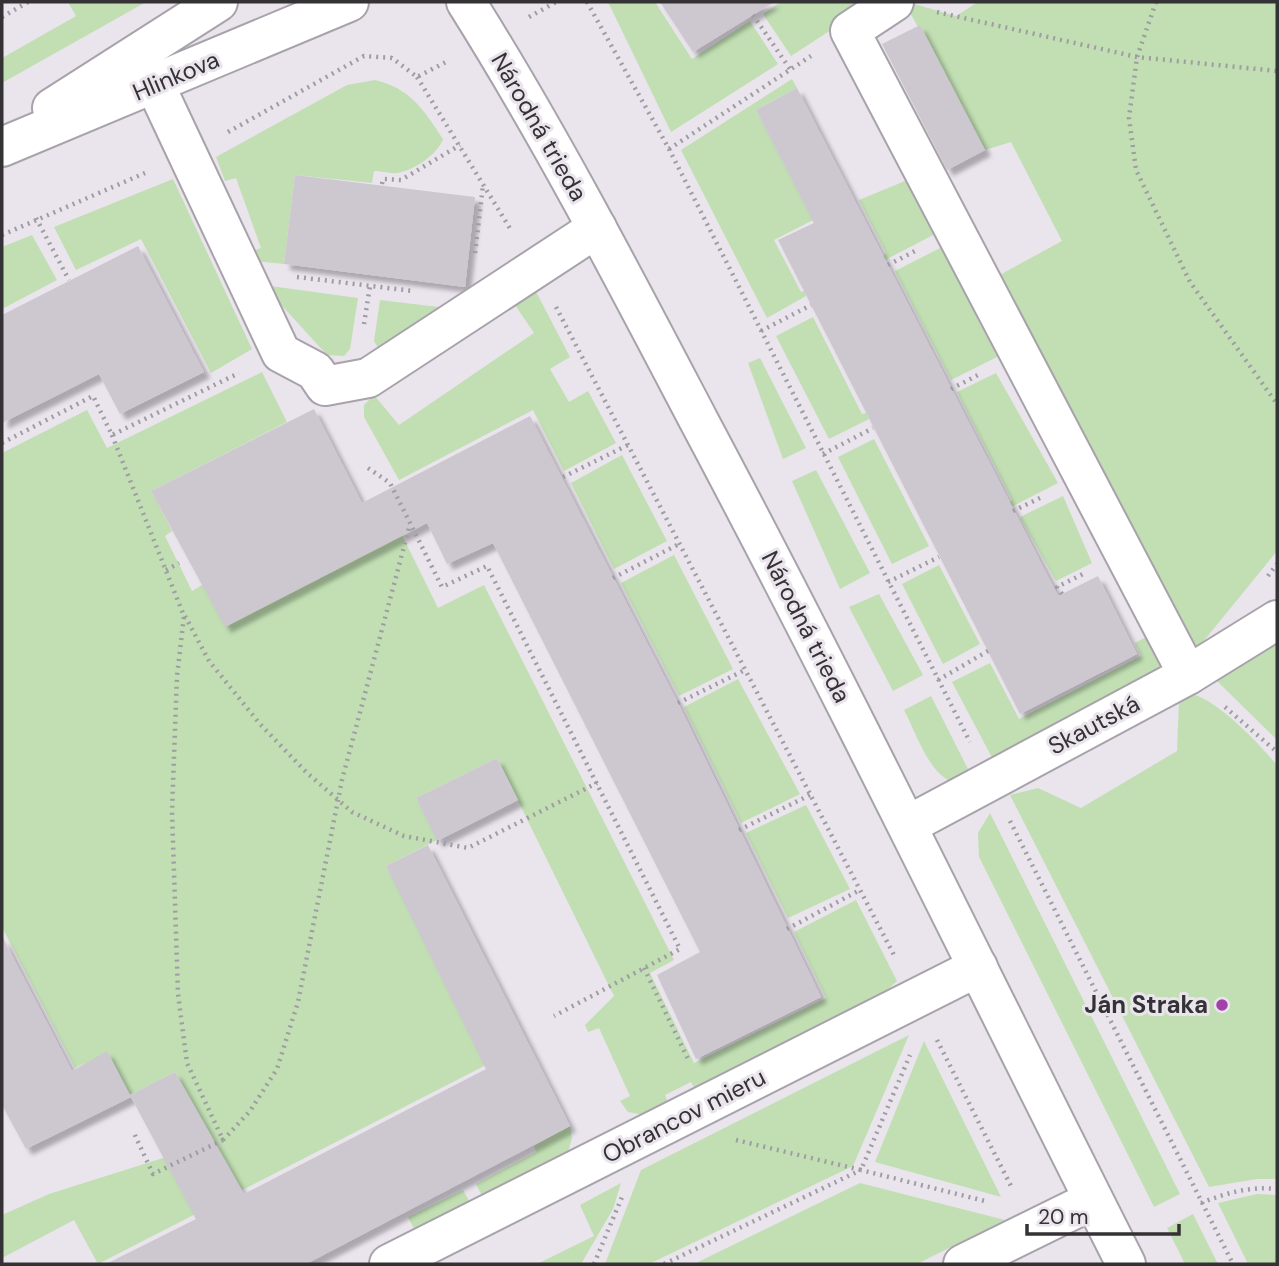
<svg xmlns="http://www.w3.org/2000/svg" width="1279" height="1266" font-family="'DM Sans',sans-serif">
	<style>
		.green { fill: #c1dfb3 }
		.building { fill: #cdc7d0; filter: url(#shadow) }
		.lines { fill: none; stroke-linecap: round; stroke-linejoin: round }
		.minor-casing { stroke: #a8a2ab; stroke-width: 42 }
		.major-casing { stroke: #a8a2ab; stroke-width: 42 }
		.path { stroke: #a09ca3; stroke-width: 4.5; stroke-dasharray: 2 5; stroke-linecap: butt }
		.minor { stroke: #fff; stroke-width: 38 }
		.major { stroke: #fff; stroke-width: 38 }
		.poi-dot { fill: #a241a9; stroke: #eae4ed; stroke-width: 2.5 }
		.labels { text-anchor: middle; stroke-width: 6; stroke-linejoin: round; paint-order: stroke }
		.street-label { font-size: 24px; fill: #343235; stroke: #eae4ed }
		.poi-label { font-size: 24px; font-weight: bold; fill: #343235; stroke: #eae4ed; text-anchor: end }
	</style>
	<defs>
		<filter id="shadow"><feDropShadow dx="6" dy="6" stdDeviation="2" flood-color="#0004"/></filter>
	</defs>
	<rect width="100%" height="100%" fill="#eae4ed"/>
	<g class="green">
		<path d="M68,2H146L2,83V54L4,57L76,16Z"/>
		<path d="M608,2H655L692,59L750,21L778,64L671,132Z"/>
		<path d="M781,2H874L791,56L763,14Z"/>
		<path d="M978,2H1277V551L1193,654L996,277L1062,241L1011,142L985,150L907,7L914,4L956,16Z"/>
		<path d="M792,79L797,88L756,110L813,220L774,240L801,292L804,291L806,296L767,318L681,150Z"/>
		<path d="M375,80C410,88 424,110 443,139C438,154 413,171 397,173C390,174 381,171 374,171L372,183L295,175L284,264L253,261L250,252L261,248L236,178L225,181L216,157L347,85Z"/>
		<path d="M173,179L252,349L211,373L141,239L76,270L54,227Z"/>
		<path d="M905,181L918,191L939,232L885,260L883,256L886,253L859,200Z"/>
		<path d="M32,235L57,280L2,309V247Z"/>
		<path d="M948,244L1005,353L951,380L895,271Z"/>
		<path d="M263,285L358,298L350,349L344,356L327,355Z"/>
		<path d="M533,286L570,357L550,369L569,402L588,391L616,443L564,471L533,410L399,480L364,417V405L374,395L399,425L534,333L513,302Z"/>
		<path d="M380,300L447,308L385,348H378L374,341Z"/>
		<path d="M813,317L862,414L866,413L869,419L829,439L776,336Z"/>
		<path d="M760,358L806,448L783,459L748,363Z"/>
		<path d="M262,372L287,422L151,491L172,531L165,536L192,591L202,585L402,535L438,608L484,585L674,960L650,973L694,1063L826,998L794,932L856,900L897,981L885,992L696,1091L691,1082L665,1095L669,1105L649,1116L628,1112L620,1101L630,1096L599,1028L588,1032L585,1025L614,996L497,758L416,798L437,840L386,866L490,1063L98,1264L74,1220L2,1258V1215L49,1194L163,1158L208,1133L175,1072L130,1095L86,1063L75,1068L2,927V453L87,410L107,448Z"/>
		<path d="M996,373L1058,483L1011,507L1009,503L1012,500L957,392Z"/>
		<path d="M874,439L929,546L892,564L838,457Z"/>
		<path d="M622,455L667,541L614,569L571,483Z"/>
		<path d="M816,470L870,573L840,589L792,481Z"/>
		<path d="M1063,496L1092,563L1056,581L1020,517Z"/>
		<path d="M674,555L733,669L679,696L621,583Z"/>
		<path d="M939,565L980,644L943,664L902,584Z"/>
		<path d="M879,594L923,675L893,691L849,607Z"/>
		<path d="M1150,635C1160,651 1164,659 1156,677L998,769L952,682L990,663L1019,719L1141,656L1135,643Z"/>
		<path d="M1277,636V740L1216,680Z"/>
		<path d="M738,679L800,794L741,823L684,707Z"/>
		<path d="M1187,693C1215,696 1259,744 1277,765V1179H1257L1209,1187L1010,795L1038,788L1081,808L1177,751L1179,700Z"/>
		<path d="M931,696L968,769V776L955,783C929,776 916,732 904,710Z"/>
		<path d="M806,805L850,889L788,918L746,833Z"/>
		<path d="M990,813L1180,1194L1154,1207L979,857L978,833Z"/>
		<path d="M909,1035L853,1166L649,1264H605L641,1170Z"/>
		<path d="M924,1041L1001,1197L875,1162Z"/>
		<path d="M570,1126L572,1138L566,1160L485,1202L476,1184L536,1152L534,1146Z"/>
		<path d="M621,1183L613,1209L581,1264H537L594,1236L580,1205Z"/>
		<path d="M860,1183L1005,1220L917,1264H694Z"/>
		<path d="M463,1190L473,1208L418,1237L408,1217Z"/>
		<path d="M1257,1194L1277,1195V1264H1248L1218,1203Z"/>
		<path d="M1193,1214L1218,1264H1185L1167,1228Z"/>
	</g>
	<g class="building">
		<path d="M660,2H774L693,52Z"/>
		<path d="M920,25L985,150L947,170L882,44Z"/>
		<path d="M797,88L1058,596L1098,576L1137,654L1020,714L778,240L814,223L756,110Z"/>
		<path d="M295,175L475,197L465,287L284,264Z"/>
		<path d="M138,246L204,372L120,414L99,374L2,423V315Z"/>
		<path d="M314,409L362,503L530,416L678,703L821,997L696,1059L657,975L700,952L493,543L447,564L427,523L225,627L151,491Z"/>
		<path d="M497,758L518,800L437,841L416,798Z"/>
		<path d="M428,845L570,1126L306,1264H106L196,1219L130,1095L175,1072L244,1194L486,1069L386,866Z"/>
		<path d="M2,936L72,1071L107,1051L131,1097L26,1149L2,1105Z"/>
	</g>
	<g class="lines">
		<defs>
			<g id="minor">
				<path d="M466,2C551,137 625,280 699,421C847,699 984,983 1126,1264"/>
				<path d="M894,2L850,31L1188,675"/>
				<path d="M155,85L281,353L315,371L325,386L368,378L597,228"/>
				<path d="M908,825L1188,675L1277,620"/>
				<path d="M389,1264L978,967"/>
				<path d="M963,1264L1093,1200"/>
			</g>
			<g id="major">
				<path d="M52,108L218,2"/>
				<path d="M2,147L349,2"/>
			</g>
		</defs>
		<use href="#minor" class="minor-casing"/>
		<use href="#major" class="major-casing"/>
		<g class="path">
			<path d="M587,2L669,149L970,742"/>
			<path d="M1156,2L1137,57L1129,118L1136,170L1190,282L1277,404"/>
			<path d="M937,12L1137,57L1277,71"/>
			<path d="M753,15L790,69"/>
			<path d="M2,17L28,2"/>
			<path d="M529,17L556,2"/>
			<path d="M417,77L511,230"/>
			<path d="M228,132L364,56L392,58L417,77L448,61"/>
			<path d="M669,149L811,56"/>
			<path d="M382,184L383,179L401,180L460,145"/>
			<path d="M36,218L69,280"/>
			<path d="M2,235L145,173"/>
			<path d="M475,253L483,185"/>
			<path d="M888,265L915,251"/>
			<path d="M297,277L413,291"/>
			<path d="M556,307L895,957"/>
			<path d="M364,324L370,286"/>
			<path d="M761,331L811,305"/>
			<path d="M951,389L978,375"/>
			<path d="M112,435L184,616L177,676L172,811L178,994L187,1063L223,1140L153,1174L133,1131"/>
			<path d="M2,443L93,396L112,435L239,373"/>
			<path d="M823,454L873,428"/>
			<path d="M368,468L390,483L442,587L487,566L680,949L554,1016"/>
			<path d="M563,477L630,444"/>
			<path d="M1013,511L1044,496"/>
			<path d="M166,570L179,563"/>
			<path d="M1268,576L1277,564"/>
			<path d="M613,578L681,543"/>
			<path d="M888,582L939,557"/>
			<path d="M1062,594L1057,587L1083,574"/>
			<path d="M185,616L209,661L260,724L306,772L352,812L404,836L468,848L597,783"/>
			<path d="M938,680L988,651"/>
			<path d="M678,703L747,669"/>
			<path d="M1225,707L1277,752"/>
			<path d="M1010,821L1233,1264"/>
			<path d="M739,830L812,794"/>
			<path d="M787,929L860,890"/>
			<path d="M644,968L689,1061"/>
			<path d="M937,1040L1012,1188"/>
			<path d="M223,1140L250,1111L277,1069L298,1002L342,780L410,524"/>
			<path d="M736,1140L861,1170L910,1055"/>
			<path d="M1201,1203C1226,1193 1250,1186 1277,1189"/>
			<path d="M594,1264L622,1197"/>
			<path d="M664,1264L861,1170L985,1201"/>
		</g>
		<use href="#minor" class="minor"/>
		<use href="#major" class="major"/>
	</g>
	<circle class="poi-dot" cx="1222" cy="1005" r="7"/>
	<g class="labels">
		<g class="street-label">
			<text transform="translate(176 76) rotate(-23)" y="8">Hlinkova</text>
			<text transform="translate(539 127) rotate(60)" y="8">Národná trieda</text>
			<text transform="translate(806 627) rotate(63)" y="8">Národná trieda</text>
			<text transform="translate(1094 725) rotate(-28)" y="8">Skautská</text>
			<text transform="translate(684 1116) rotate(-27)" y="8">Obrancov mieru</text>
		</g>
		<g class="poi-label">
			<text x="1208" y="1013">Ján Straka</text>
		</g>
	</g>
	<rect width="1279" height="1266" fill="none" stroke="#343235" stroke-width="7"/>
	<path d="M1027 1224v10h152v-10" fill="none" stroke="#343235" stroke-width="3.5"/>
	<text x="1038" y="1224" font-size="21" fill="#343235" stroke="#eae4ed" stroke-width="5" paint-order="stroke">20 m</text>
</svg>
